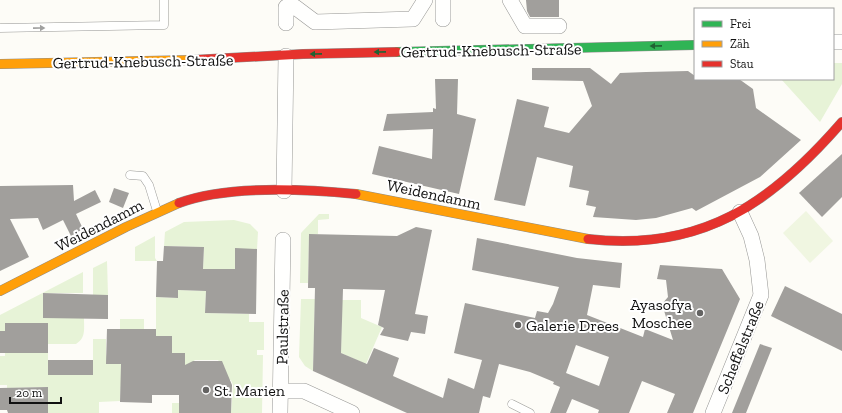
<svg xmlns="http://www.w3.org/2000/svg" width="842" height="413" font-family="'Zilla Slab',serif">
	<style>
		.green { fill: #e7f3d7 }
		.pitch { fill: #f0f6e1 }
		.building { fill: #a19f9c; fill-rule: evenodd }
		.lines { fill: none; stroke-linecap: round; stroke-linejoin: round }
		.lane-casing { stroke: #979795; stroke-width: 9 }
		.street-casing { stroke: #979795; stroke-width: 16 }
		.fast-casing { stroke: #8e8d8b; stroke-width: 10 }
		.slow-casing { stroke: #8e8d8b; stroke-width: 10 }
		.jam-casing { stroke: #8e8d8b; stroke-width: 10 }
		.lane { stroke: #fffffe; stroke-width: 8 }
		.street { stroke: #fffffe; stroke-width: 15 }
		.fast { stroke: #30b455; stroke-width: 9 }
		.slow { stroke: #ff9f0a; stroke-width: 9 }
		.jam { stroke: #e5322d; stroke-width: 9 }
		.oneway { fill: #a0a09f }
		.oneway2 { fill: #206233 }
		.poi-dot { fill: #646362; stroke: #fff; stroke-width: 1.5 }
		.labels { text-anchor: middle; stroke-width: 4; stroke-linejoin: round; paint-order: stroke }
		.street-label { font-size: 16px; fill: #111; stroke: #fff }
		.poi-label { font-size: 16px; fill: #111; stroke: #fff; text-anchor: start }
	</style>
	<rect width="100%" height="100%" fill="#fdfcf7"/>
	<g class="green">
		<path d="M833,63H842V84L820,122L781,79H833Z"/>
		<path d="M319,214H329V219L318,220V234L309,235L308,283H300L301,233Z"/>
		<path d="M234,220L250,224L258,232L257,249H235V269H203L204,247L164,246L165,232L184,222Z"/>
		<path d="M155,236V258L157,261H135V247Z"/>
		<path d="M107,261L108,295H93V268Z"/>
		<path d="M83,272V293H43V318H84C84,329 86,338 76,344H48V324L5,323V331H0V315Z"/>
		<path d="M178,290L206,291L205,313L249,314V322H264V350H257V355H263L262,413H231L233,385L231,380H224L225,368L218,360H195L185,368V353H172V336H156V297L178,298Z"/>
		<path d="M301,299H315L313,371L305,366L299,357Z"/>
		<path d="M342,300H361V318L382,327L366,364L341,353Z"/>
		<rect x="120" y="319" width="24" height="10"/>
		<path d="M93,339H106V354L110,364H122L120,401L99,402V413H48V387L7,388V385H0V356H5V353H48V375H93Z"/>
		<path d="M172,403H180L179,413H172Z"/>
	</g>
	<path class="pitch" d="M806,211L833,241L810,263L783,233Z"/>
	<g class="building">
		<path d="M526,0H559V17H530L527,11Z"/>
		<path d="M532,68H590L611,84L620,73L646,72L688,71L695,76V79H739L753,89L756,108L801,140L760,177L696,211L692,208L656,218L636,220L593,217L596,207L586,205L589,191L569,187L573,166L537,157L525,206L494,200L517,99L549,107L544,127L569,133L592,106L583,81L532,80Z"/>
		<path d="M435,79H458L457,114L476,119L459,194L372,174L379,146L432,159L433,129L383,131L387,114L433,112V108L436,109Z"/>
		<path d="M842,154V197L822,217L799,193Z"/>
		<path d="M73,185L74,201L95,190L101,202L76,214L83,229L71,236L63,220L43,230L38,218L10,219L29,257L0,271V186Z"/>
		<path d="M114,188L129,193L123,208L109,202Z"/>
		<path d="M416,227L432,230L415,314L428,316L425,334L411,332L408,341L380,335L384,328L378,325L385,290L343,289L341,353L367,364L374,348L399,358L393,376L443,398L448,378L474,389L482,360L454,353L465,303L535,318L537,311L548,313L553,304L559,287L472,270L477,238L577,258L622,263L620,288L593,285L587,315L643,337L645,329L673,340L662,304L668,297L666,280L657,279L660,265L722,269L740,299L693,413H667L675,394L642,381L629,413H598L599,410L572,399L566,413H550L560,387L553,384L554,382L530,372L499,364L490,398L483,396L479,413H407L313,371L315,288H308L309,234L397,236ZM576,345L609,357L599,386L566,373Z"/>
		<path d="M164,246L204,247L203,269H235V248L257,249L256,314L205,313L206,291L178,290V298L156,297L157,261H163Z"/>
		<path d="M785,286L842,314V351L771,316Z"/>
		<path d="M43,293L108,295V319L43,318Z"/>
		<path d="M5,323H48V353H0V331H5Z"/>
		<path d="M107,329H156V336H172V353H185V365L193,361H222L232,385L231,413H179V395H152V403L120,402L121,364H106Z"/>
		<path d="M760,344L772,348L746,413H732Z"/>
		<rect x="48" y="360" width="45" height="15"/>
		<path d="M48,387V413H8L7,410H0V388Z"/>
	</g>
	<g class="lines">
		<defs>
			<g id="lane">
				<path d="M0,28L164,25V0"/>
				<path d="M130,175L143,176L149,185L157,211"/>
				<path d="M512,404L530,413"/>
			</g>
			<g id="street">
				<path d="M443,0V19"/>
				<path d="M510,0L525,26H559"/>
				<path d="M286,23V7H295L315,22L413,19L425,0"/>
				<path d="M833,42H842"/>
				<path d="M284,191L286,56"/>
				<path d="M281,391H304L352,413"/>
				<path d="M280,413L283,240"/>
				<path d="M713,413L761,295L757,260L751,236L740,212"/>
			</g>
			<path id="fast" d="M397,52L695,45"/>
			<g id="slow">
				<path d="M0,64L192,60"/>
				<path d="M356,194L588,239"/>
				<path d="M0,291L126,227L179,203"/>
			</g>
			<g id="jam">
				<path d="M192,60L303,54L397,52"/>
				<path d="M179,203C227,185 304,189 356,194"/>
				<path d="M588,239C701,252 771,204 842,122"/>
			</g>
		</defs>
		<use href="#lane" class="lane-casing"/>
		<use href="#street" class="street-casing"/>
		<use href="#fast" class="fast-casing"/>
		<use href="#slow" class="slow-casing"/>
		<use href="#jam" class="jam-casing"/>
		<use href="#lane" class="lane"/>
		<use href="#street" class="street"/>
		<use href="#fast" class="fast"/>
		<use href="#slow" class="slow"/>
		<use href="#jam" class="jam"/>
	</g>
	<defs><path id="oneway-solid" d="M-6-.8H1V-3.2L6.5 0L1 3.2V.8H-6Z"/></defs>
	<use class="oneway" href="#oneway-solid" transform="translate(39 28) rotate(-1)"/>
	<g class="oneway2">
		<use href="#oneway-solid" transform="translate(656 46) rotate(179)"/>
		<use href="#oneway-solid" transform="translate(380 52) rotate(179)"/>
		<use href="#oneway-solid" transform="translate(316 54) rotate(179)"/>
	</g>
	<g class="poi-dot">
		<circle cx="700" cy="313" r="4"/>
		<circle cx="518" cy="325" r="4"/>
		<circle cx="206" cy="390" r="4"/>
	</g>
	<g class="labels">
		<g class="street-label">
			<text transform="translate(491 50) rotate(-1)" y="6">Gertrud-Knebusch-Straße</text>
			<text transform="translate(143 61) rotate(-1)" y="6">Gertrud-Knebusch-Straße</text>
			<text transform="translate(434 194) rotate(12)" y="6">Weidendamm</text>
			<text transform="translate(99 225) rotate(-27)" y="6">Weidendamm</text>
			<text transform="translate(282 327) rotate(-89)" y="6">Paulstraße</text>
			<text transform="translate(740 347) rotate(-68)" y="6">Scheffelstraße</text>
		</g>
		<g class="poi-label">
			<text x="692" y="310" text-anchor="end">Ayasofya<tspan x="692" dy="18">Moschee</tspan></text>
			<text x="526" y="331">Galerie Drees</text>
			<text x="214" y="396">St. Marien</text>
		</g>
	</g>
	<rect x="694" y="8" width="140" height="72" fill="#ffffff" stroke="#a0a0a0"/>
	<rect x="702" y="21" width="20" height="6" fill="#30b455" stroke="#a0a0a0"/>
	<text x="730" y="28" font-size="12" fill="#111111">Frei</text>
	<rect x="702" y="41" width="20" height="6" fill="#ff9f0a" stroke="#a0a0a0"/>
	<text x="730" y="48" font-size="12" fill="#111111">Zäh</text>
	<rect x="702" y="61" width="20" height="6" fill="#e5322d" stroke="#a0a0a0"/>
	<text x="730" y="68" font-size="12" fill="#111111">Stau</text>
	<path d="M10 397v6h51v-6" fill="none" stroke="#111111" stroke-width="2"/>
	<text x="16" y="397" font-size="12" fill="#111111" stroke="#ffffff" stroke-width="3" paint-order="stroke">20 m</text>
</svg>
